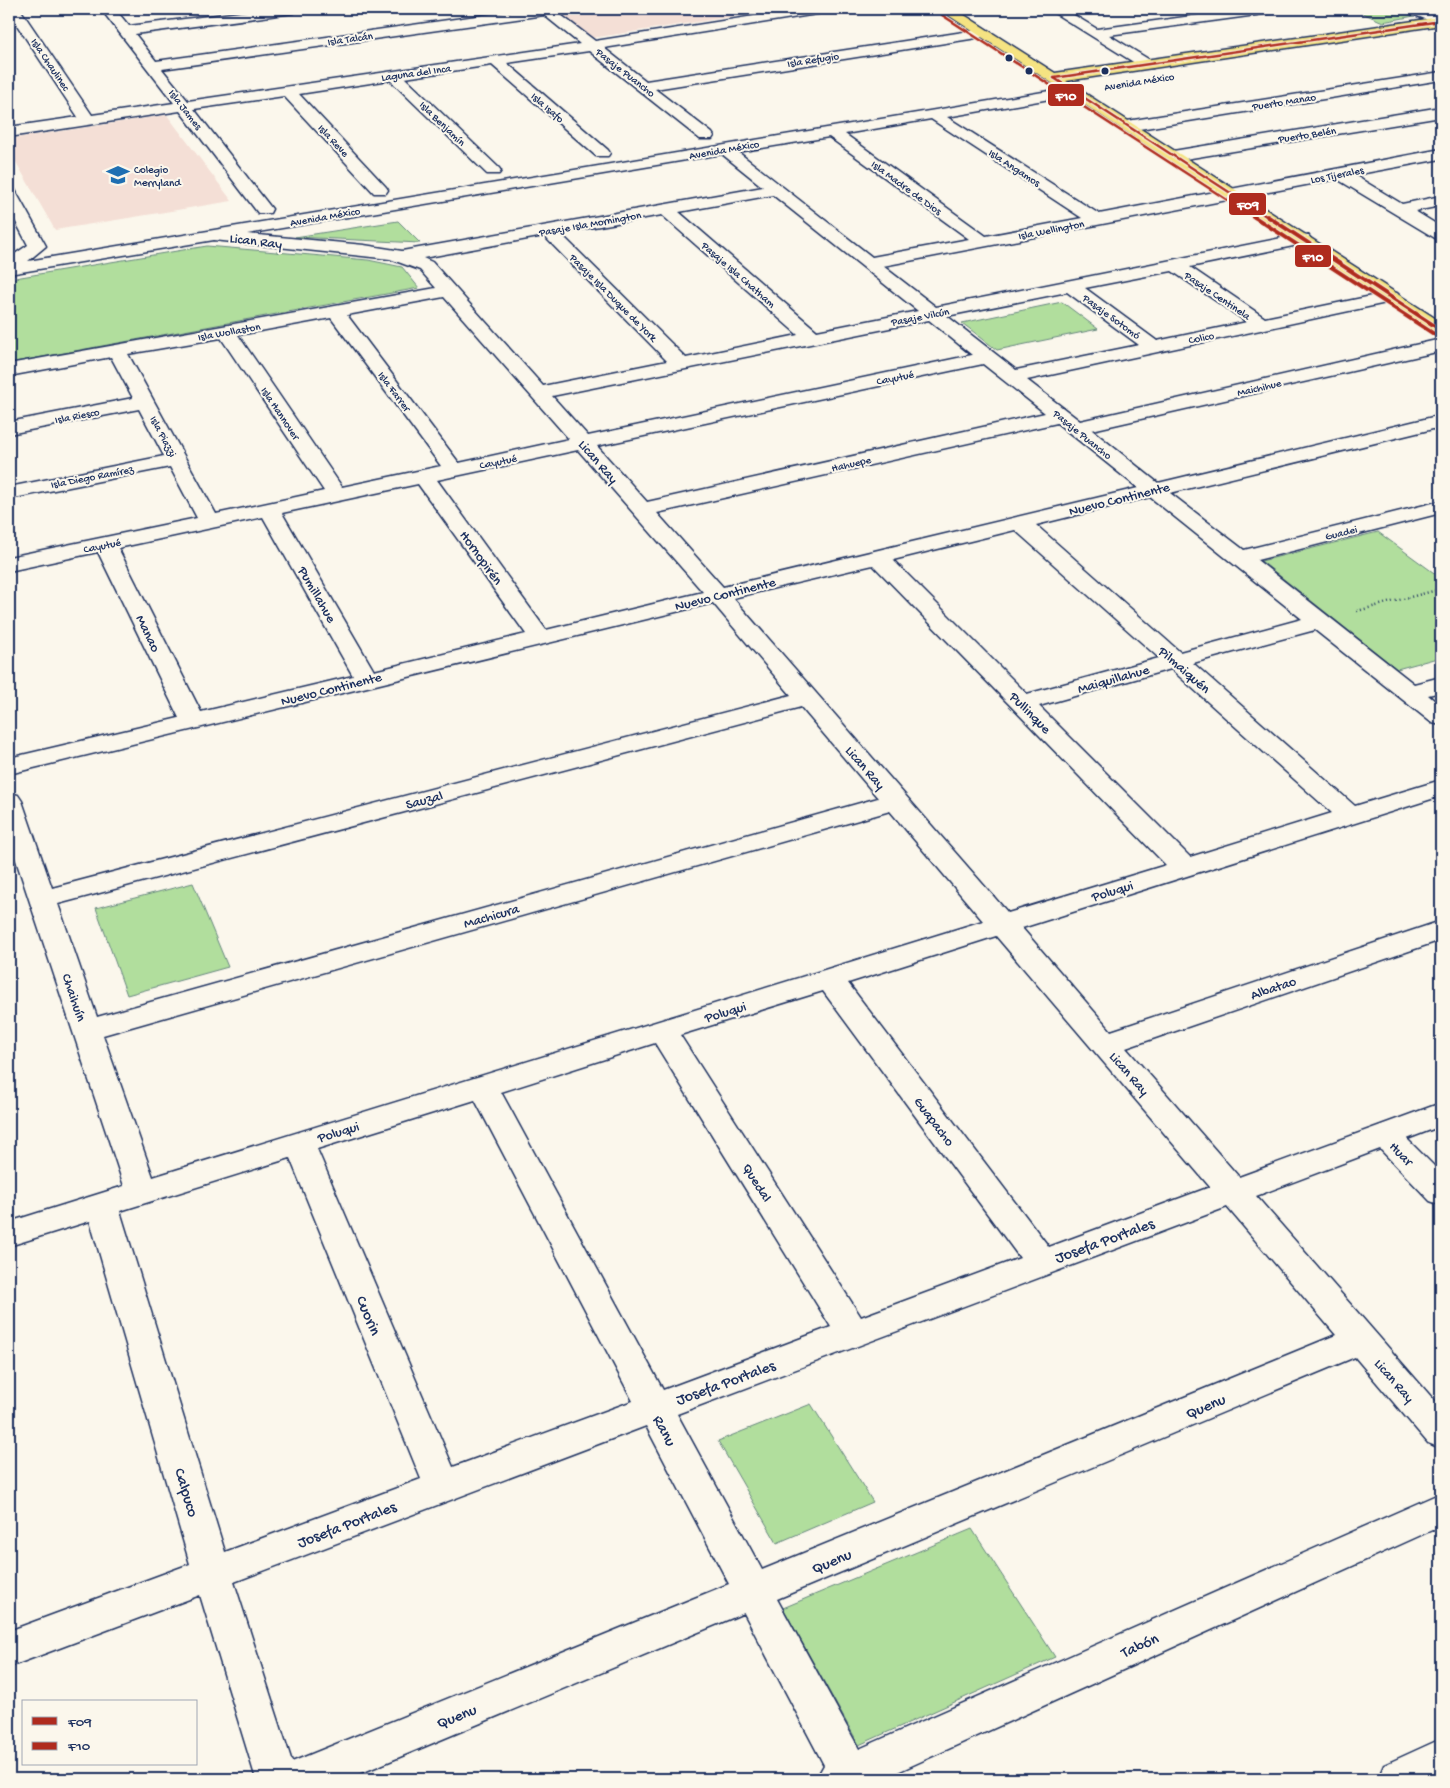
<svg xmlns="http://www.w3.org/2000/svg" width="1450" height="1788" font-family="'Gochi Hand',sans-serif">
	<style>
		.built { fill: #f4dfd6 }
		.green { fill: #b1de9d; stroke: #66867e }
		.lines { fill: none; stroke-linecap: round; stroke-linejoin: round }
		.minor-casing { stroke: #1b2f5e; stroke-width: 3 }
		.major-casing { stroke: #1b2f5e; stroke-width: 3 }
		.path { stroke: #1b2f5e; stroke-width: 2.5; stroke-dasharray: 1 3; stroke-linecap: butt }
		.minor { fill: #fbf7ec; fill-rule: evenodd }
		.major { fill: #f5e382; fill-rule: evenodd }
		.bus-1-far1-casing { stroke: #fbf7ec; stroke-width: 4.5 }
		.bus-1-casing { stroke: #fbf7ec; stroke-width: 6 }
		.bus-2-far1-casing { stroke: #fbf7ec; stroke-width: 4.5 }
		.bus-2-casing { stroke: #fbf7ec; stroke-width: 6 }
		.bus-1-far1 { stroke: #af2b1e; stroke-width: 2.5 }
		.bus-1 { stroke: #af2b1e; stroke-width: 4 }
		.bus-2-far1 { stroke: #af2b1e; stroke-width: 2.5 }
		.bus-2 { stroke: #af2b1e; stroke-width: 4 }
		.bus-dot { fill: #1b2f5e; stroke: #fbf7ec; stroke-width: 2 }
		.labels { text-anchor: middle; stroke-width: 4; stroke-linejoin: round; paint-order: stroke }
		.far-street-label { font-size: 11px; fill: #1b2f5e; stroke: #fbf7ec }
		.far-poi-label { font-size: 11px; fill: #1b2f5e; stroke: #fbf7ec; text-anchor: start }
		.street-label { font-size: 14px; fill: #1b2f5e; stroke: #fbf7ec }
		.near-street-label { font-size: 16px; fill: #1b2f5e; stroke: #fbf7ec }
		.line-badge { stroke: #fbf7ec; stroke-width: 2 }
		.badge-label { font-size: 14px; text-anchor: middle; font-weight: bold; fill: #fff }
	</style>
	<rect width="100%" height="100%" fill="#fbf7ec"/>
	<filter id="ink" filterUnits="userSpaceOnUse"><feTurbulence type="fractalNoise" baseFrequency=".02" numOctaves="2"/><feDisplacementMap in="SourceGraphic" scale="10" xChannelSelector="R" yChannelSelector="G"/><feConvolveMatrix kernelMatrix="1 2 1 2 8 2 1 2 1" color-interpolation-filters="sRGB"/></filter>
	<g filter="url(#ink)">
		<g class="built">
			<path d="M555,9H783L592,38Z"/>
			<path d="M167,115L232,201L55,230L9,150V139Z"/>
		</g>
		<g class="green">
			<path d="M1353,9H1397L1414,16L1383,22Z"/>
			<path d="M398,221L420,243L295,237Z"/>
			<path d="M207,246L368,260L402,267L419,288L9,363V279Z"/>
			<path d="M1062,302L1098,329L997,350L962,323Z"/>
			<path d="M1378,532L1441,578V657L1397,669L1261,561Z"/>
			<path d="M193,883L228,967L127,995L96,908Z"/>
			<path d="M811,1404L873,1502L777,1543L718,1441Z"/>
			<path d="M972,1529L1055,1657L859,1745L783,1608Z"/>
		</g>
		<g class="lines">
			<defs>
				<g id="minor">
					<path d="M9,9H20L92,115L174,103L101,9H115L129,26L264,9H300L293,13L135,34L156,61L527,9H553L595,41L799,9H830L823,13L604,48L646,81L983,29L990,33L983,37L655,89L712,133L714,136L712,139H700L589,51L507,63L608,150L610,153L608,156H596L492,65L405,78L499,168L501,171L499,174H487L390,80L299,94L386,187L388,190L386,193H374L284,96L194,109L272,209L270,213H258L180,111L9,137V127L78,117L9,13ZM544,15L580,44L188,101L162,69Z"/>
					<path d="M1048,9H1064L1097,29L1243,9H1278L1271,13L1109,35L1153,62L1155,65L1153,68H1143Z"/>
					<path d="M1405,9H1423L1441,16V25L1407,12Z"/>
					<path d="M1441,72V80L1127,131L1122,129L1119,126L1122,123L1127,121Z"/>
					<path d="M1073,87L1078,88L1080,91L1078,94L947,117L1099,214L1441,149V159L1354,175L1402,204L1441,196V206L1415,211L1441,227V239L1435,238L1337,179L883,266L936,307L1302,234L1308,235L1311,239L1308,243L1190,267L1265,318L1391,292L1397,293L1400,297L1397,301L1391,302L1027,380L1080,421L1441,339V351L1092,430L1158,483L1441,415V427L1170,493L1244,550L1441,501V513L1257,560L1414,684L1441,677V692L1428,695L1441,706V725L1432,723L1315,630L1193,663L1355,806L1441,780V796L1022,928L1111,1031L1441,921V940L1126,1048L1239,1177L1441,1103V1126L1407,1139L1441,1173V1205L1430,1201L1380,1149L1256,1196L1441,1408V1448L1428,1443L1355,1357L777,1599L859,1749L1441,1493V1526L882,1779H816L824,1765L744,1613L347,1779H256L200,1595L9,1667V1631L190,1564L90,1221L9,1246V1222L124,1186L9,839V793L18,795L22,801L52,888L791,695L713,603L9,774V758L179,718L98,552L9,571V557L197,518L170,467L9,499V487L164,456L139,409L9,434V422L133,398L111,357L9,376V364L436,288L420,270L390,259L214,240L9,274V258L28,245L9,209V189L15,190L17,194L46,246L28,261ZM931,119L1082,218L986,236L845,134ZM829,137L969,239L872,257L738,152ZM722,154L763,187L402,251L364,245L247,234ZM773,195L918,311L817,331L679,212ZM662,215L798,335L686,358L560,233ZM544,236L667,361L543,386L432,262L423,258ZM1172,271L1247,322L1157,341L1085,288ZM1067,292L1139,345L1016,370L947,316ZM444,297L569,439L459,463L347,315ZM331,318L441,466L342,487L238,335ZM929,320L972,355L588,436L552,396ZM221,338L324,491L216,514L128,354ZM983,364L1045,413L647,502L597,446ZM1057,423L1138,488L723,587L657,513ZM578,450L703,592L546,630L437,480ZM418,484L526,634L374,671L282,513ZM1150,497L1302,619L1180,652L1036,525ZM263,517L353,676L201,712L118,548ZM1015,530L1159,658L1027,694L893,560ZM873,565L1166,865L1008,913L733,598ZM1171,669L1332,813L1190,857L1039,706ZM801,707L878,798L97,1017L58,904ZM890,811L983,921L153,1177L103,1035ZM996,936L1210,1187L1049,1247L848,983ZM823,991L1020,1258L861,1317L680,1035ZM655,1043L831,1327L663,1390L501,1092ZM475,1100L633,1401L453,1467L317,1149ZM290,1158L421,1479L225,1552L120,1211ZM1227,1207L1336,1335L762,1570L677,1414ZM646,1426L729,1584L292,1762L234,1582Z"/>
					<path d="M1441,107V117L1173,161L1167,159L1165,156L1167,153L1173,151Z"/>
					<path d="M1441,1739V1779H1378L1384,1765Z"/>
				</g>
				<path id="major" d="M939,9H955L1055,73L1441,17V25L1066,81L1441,322V336L1434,334Z"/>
			</defs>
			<use href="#minor" class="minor-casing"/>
			<use href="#major" class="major-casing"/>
			<path class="path" d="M1357,611L1441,589"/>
			<use href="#minor" class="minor"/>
			<use href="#major" class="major"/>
			<defs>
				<g id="bus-1-far1">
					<path d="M1054,78L1269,218"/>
					<path d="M1054,78L1441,21"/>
				</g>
				<path id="bus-1" d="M1267,216L1441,330"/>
				<path id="bus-2-far1" d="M942,15L1255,218"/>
				<path id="bus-2" d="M1253,216L1437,336"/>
			</defs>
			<use href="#bus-1-far1" class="bus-1-far1-casing"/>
			<use href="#bus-1" class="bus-1-casing"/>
			<use href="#bus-2-far1" class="bus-2-far1-casing"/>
			<use href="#bus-2" class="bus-2-casing"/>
			<use href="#bus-1-far1" class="bus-1-far1"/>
			<use href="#bus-1" class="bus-1"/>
			<use href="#bus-2-far1" class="bus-2-far1"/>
			<use href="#bus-2" class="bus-2"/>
		</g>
	</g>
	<defs>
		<symbol id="school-bare" viewBox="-9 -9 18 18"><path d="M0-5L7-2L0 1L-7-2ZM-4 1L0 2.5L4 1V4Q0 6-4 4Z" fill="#1f6fb2" stroke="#fbf7ec" stroke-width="2.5" paint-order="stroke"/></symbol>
	</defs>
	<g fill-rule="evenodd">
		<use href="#school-bare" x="102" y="159" width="32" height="32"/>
	</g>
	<g class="bus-dot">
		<circle cx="1009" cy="58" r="4.5"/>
		<circle cx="1029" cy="71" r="4.5"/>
		<circle cx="1105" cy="71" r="4.5"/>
	</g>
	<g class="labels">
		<g class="far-street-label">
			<text transform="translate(350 38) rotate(-8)" y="4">Isla Talcán</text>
			<text transform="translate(813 59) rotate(-9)" y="4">Isla Refugio</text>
			<text transform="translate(51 64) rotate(56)" y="4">Isla Chaulinec</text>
			<text transform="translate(416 72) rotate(-8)" y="4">Laguna del Inca</text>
			<text transform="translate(626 72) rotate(38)" y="4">Pasaje Puancho</text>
			<text transform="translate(1139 81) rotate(-9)" y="4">Avenida México</text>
			<text transform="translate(1284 101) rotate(-9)" y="4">Puerto Manao</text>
			<text transform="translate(548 107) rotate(41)" y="4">Isla Isafo</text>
			<text transform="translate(186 109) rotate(52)" y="4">Isla James</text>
			<text transform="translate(443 123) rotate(44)" y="4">Isla Benjamín</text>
			<text transform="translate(1307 134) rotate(-9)" y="4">Puerto Belén</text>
			<text transform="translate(334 140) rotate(47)" y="4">Isla Reve</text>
			<text transform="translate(724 149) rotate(-10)" y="4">Avenida México</text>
			<text transform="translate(1015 167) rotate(33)" y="4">Isla Angamos</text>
			<text transform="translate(1337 174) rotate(-11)" y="4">Los Tijerales</text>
			<text transform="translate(907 187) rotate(36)" y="4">Isla Madre de Dios</text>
			<text transform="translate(325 216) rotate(-10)" y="4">Avenida México</text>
			<text transform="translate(590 223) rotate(-10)" y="4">Pasaje Isla Mornington</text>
			<text transform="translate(1051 229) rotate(-11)" y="4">Isla Wellington</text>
			<text transform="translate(739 274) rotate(41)" y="4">Pasaje Isla Chatham</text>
			<text transform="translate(1218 295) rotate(34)" y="4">Pasaje Centinela</text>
			<text transform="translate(614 297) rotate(45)" y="4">Pasaje Isla Duque de York</text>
			<text transform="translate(920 316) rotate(-11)" y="4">Pasaje Vilcún</text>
			<text transform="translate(1112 316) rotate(36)" y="4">Pasaje Sotomó</text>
			<text transform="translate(229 331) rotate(-10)" y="4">Isla Wollaston</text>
			<text transform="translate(1201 337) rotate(-12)" y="4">Colico</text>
			<text transform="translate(895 377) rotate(-12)" y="4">Cayutué</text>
			<text transform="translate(1259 387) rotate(-13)" y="4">Maichihue</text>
			<text transform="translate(395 391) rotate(53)" y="4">Isla Farrer</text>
			<text transform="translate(281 413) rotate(56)" y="4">Isla Hannover</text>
			<text transform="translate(77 415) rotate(-11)" y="4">Isla Riesco</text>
			<text transform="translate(1083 434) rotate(39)" y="4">Pasaje Puancho</text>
			<text transform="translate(164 436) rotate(62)" y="4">Isla Piazzi</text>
			<text transform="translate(498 461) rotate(-12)" y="4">Cayutué</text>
			<text transform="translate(851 463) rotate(-13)" y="4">Hahuepe</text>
			<text transform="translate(92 476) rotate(-11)" y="4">Isla Diego Ramírez</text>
			<text transform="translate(1341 532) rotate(-14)" y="4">Guadei</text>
			<text transform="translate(102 545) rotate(-12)" y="4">Cayutué</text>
		</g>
		<g class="far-poi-label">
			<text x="134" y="173">Colegio<tspan x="134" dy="13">Merryland</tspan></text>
		</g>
		<g class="street-label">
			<text transform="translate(256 240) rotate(7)" y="5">Lican Ray</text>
			<text transform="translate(599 461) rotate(49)" y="5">Lican Ray</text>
			<text transform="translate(1119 498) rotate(-14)" y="5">Nuevo Continente</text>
			<text transform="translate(482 557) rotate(54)" y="5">Hornopirén</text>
			<text transform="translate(725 593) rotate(-14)" y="5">Nuevo Continente</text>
			<text transform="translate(318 594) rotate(60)" y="5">Pumillahue</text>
			<text transform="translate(149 633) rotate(64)" y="5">Manao</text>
			<text transform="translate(1185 669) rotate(41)" y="5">Pilmaiquén</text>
			<text transform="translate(1113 678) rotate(-16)" y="5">Maiquillahue</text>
			<text transform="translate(331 688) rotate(-14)" y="5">Nuevo Continente</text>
			<text transform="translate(1031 712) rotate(45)" y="5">Pullinque</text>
			<text transform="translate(866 767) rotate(49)" y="5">Lican Ray</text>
			<text transform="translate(424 799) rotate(-15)" y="5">Sauzal</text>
			<text transform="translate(1112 890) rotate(-17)" y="5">Poluqui</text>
			<text transform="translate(491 915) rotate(-16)" y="5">Machicura</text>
			<text transform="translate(1273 987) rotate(-19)" y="5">Albatao</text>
			<text transform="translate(75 997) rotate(71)" y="5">Chaihuín</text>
			<text transform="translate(725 1011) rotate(-17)" y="5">Poluqui</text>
			<text transform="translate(1130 1073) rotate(49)" y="5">Lican Ray</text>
			<text transform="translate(935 1121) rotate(53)" y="5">Guapacho</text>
			<text transform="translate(338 1131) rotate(-17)" y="5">Poluqui</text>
			<text transform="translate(1402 1153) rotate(46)" y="5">Huar</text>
			<text transform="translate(758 1182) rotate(58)" y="5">Quedal</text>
			<text transform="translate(1395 1380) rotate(49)" y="5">Lican Ray</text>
		</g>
		<g class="near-street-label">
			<text transform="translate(1104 1239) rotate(-20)" y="6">Josefa Portales</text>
			<text transform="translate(370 1315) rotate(67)" y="6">Cuorin</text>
			<text transform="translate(725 1381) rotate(-20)" y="6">Josefa Portales</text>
			<text transform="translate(1205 1405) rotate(-23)" y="6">Quenu</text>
			<text transform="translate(666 1430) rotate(62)" y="6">Ranu</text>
			<text transform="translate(188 1492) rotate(73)" y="6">Calpuco</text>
			<text transform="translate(346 1523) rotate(-21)" y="6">Josefa Portales</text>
			<text transform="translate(831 1560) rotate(-23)" y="6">Quenu</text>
			<text transform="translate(1139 1644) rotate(-24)" y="6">Tabón</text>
			<text transform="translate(456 1715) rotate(-22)" y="6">Quenu</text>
		</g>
	</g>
	<g class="line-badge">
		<rect x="1047" y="83" width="38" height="24" rx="5" fill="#af2b1e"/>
		<rect x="1228" y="192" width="39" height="24" rx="5" fill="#af2b1e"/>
		<rect x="1294" y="244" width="38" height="24" rx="5" fill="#af2b1e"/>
	</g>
	<g class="badge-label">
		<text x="1066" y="100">F10</text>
		<text x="1248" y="209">F09</text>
		<text x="1313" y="261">F10</text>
	</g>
	<rect width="1450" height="1788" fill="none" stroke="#fbf7ec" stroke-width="30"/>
	<rect x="15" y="15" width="1420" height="1758" fill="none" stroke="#1b2f5e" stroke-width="2" filter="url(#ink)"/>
	<rect x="22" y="1700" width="175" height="65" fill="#fbf7ec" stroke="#a1a7b3"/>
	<rect x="32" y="1717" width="25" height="8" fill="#af2b1e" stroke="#a1a7b3"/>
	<text x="68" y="1726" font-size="15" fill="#1b2f5e">F09</text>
	<rect x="32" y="1742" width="25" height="8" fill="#af2b1e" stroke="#a1a7b3"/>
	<text x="68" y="1750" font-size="15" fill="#1b2f5e">F10</text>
</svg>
